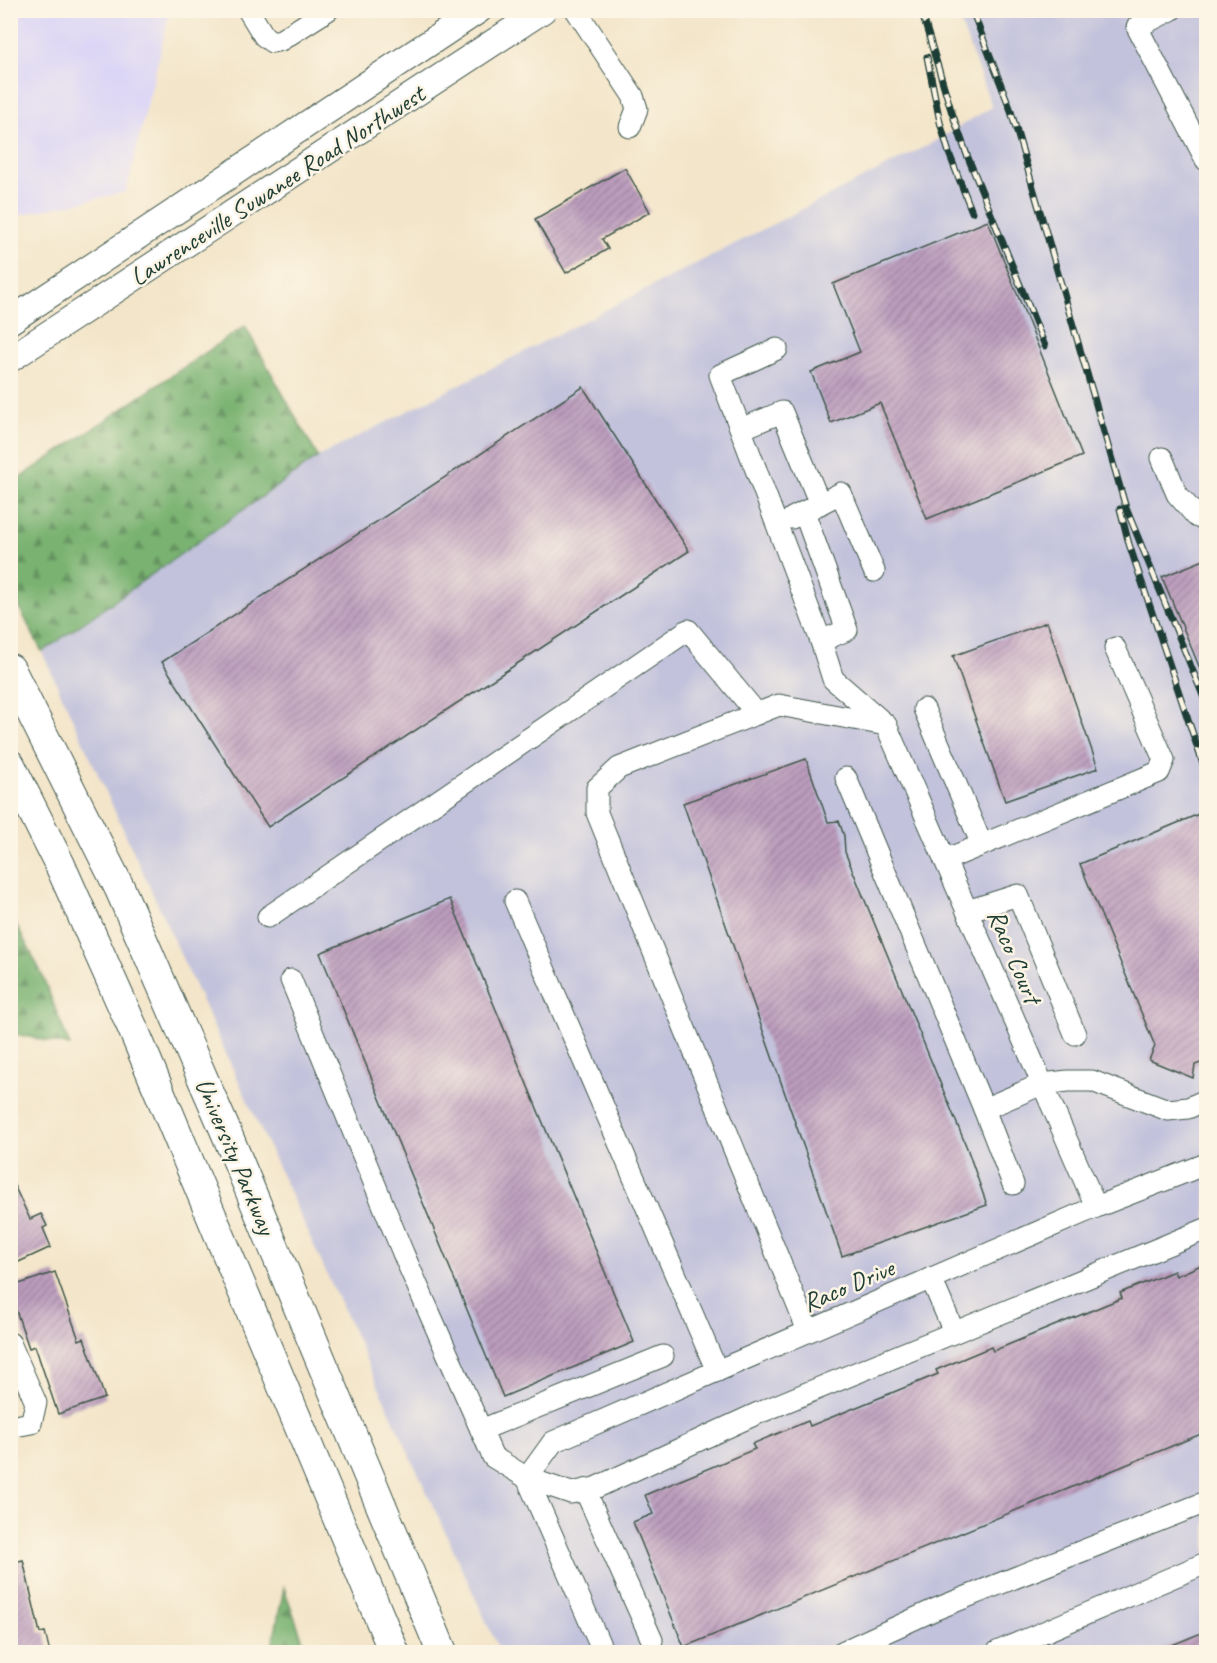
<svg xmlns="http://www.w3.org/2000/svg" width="1217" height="1663" font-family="Caveat,sans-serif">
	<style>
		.built { fill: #dcd6f6 }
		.industrial { fill: #c2c2dc }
		.forest { fill: url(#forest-firs); stroke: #4c7852; stroke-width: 1.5 }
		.building { fill: url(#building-hatch) }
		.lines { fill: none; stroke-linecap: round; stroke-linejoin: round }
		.minor-casing { stroke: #3f564a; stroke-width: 23 }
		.major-casing { stroke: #3f564a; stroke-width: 28 }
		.highway-casing { stroke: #3f564a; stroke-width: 32 }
		.minor { stroke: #fff; stroke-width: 21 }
		.major { stroke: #fff; stroke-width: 26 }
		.highway { stroke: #fff; stroke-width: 30 }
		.rail-casing { stroke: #1f3d34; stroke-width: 7 }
		.rail { stroke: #fcf5e5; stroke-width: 4.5; stroke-dasharray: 14; stroke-linecap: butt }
		.labels { text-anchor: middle; stroke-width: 5; stroke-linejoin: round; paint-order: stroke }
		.street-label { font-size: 26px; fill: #1f3d34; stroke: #fcf5e5 }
	</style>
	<defs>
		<pattern id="forest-firs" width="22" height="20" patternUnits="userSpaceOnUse" patternTransform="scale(1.5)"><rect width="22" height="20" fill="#79b271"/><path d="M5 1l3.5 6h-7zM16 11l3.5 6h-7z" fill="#63925e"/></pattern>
		<pattern id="building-hatch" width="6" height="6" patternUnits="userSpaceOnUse" patternTransform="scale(1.5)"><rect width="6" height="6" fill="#bc9cbd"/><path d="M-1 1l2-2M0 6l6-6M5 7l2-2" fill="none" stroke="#98809a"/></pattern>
	</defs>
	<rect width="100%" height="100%" fill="#fcf5e5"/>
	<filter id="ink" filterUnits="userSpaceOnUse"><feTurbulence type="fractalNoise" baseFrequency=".0167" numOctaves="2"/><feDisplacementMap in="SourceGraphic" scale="12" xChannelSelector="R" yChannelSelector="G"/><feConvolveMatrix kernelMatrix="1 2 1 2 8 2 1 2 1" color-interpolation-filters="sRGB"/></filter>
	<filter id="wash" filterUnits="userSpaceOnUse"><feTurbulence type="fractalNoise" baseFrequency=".008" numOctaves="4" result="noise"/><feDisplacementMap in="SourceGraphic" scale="24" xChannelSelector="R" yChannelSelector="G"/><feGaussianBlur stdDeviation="1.35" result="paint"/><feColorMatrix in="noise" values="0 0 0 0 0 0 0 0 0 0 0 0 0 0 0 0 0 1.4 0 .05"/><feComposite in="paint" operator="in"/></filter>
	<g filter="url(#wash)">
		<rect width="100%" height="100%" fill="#f3e5c9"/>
		<path class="built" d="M10,11H170L126,192L11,217Z"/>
		<path class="industrial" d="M956,11H1206V1652H500L42,652L318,457L930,144L992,107Z"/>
		<g class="forest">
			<path d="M245,326L318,457L42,652L11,591V484Z"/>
			<path d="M11,915L40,970L70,1046L11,1033Z"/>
			<path d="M284,1588L307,1652H271Z"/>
		</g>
		<g id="blocks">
			<g class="building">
				<path d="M625,168L650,212L602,239L608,249L566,273L535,219Z"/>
				<path d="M988,221L1082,456L927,519L880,403L831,423L811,372L860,352L833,284Z"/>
				<path d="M583,387L689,551L268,827L162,662Z"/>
				<path d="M1206,559V683L1162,577Z"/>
				<path d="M1047,622L1098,768L1005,801L953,656Z"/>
				<path d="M806,759L828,822L839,821L844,836L845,852L967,1148L987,1205L842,1256L683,803Z"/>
				<path d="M1206,811V1061L1195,1065L1193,1078L1149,1060L1155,1046L1080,864Z"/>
				<path d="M450,899L634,1342L503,1397L320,953Z"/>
				<path d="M10,1177L30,1219L41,1214L47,1226L43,1228L51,1247L10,1266Z"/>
				<path d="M1206,1263V1432L684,1647L633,1522L653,1514L645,1495L755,1449L752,1444L808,1421L810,1426L938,1374L936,1370L991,1347L993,1351L1122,1298L1120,1293L1174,1271L1176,1276Z"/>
				<path d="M55,1272L79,1340L84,1338L105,1398L58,1414L35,1346L29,1348L10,1293V1287Z"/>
				<path d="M23,1560L40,1633L45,1632L50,1653H10V1563Z"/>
				<path d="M1206,1631V1653H1155V1652Z"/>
			</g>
		</g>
	</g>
	<g filter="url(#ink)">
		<use href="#blocks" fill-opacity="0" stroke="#3f564a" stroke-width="1.5"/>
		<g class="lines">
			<defs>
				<g id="minor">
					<path d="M248,10L264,36L272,42L281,40L328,10"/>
					<path d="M576,10L633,96L637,109L630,127"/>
					<path d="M1171,10L1137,27L1206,160"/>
					<path d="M777,349L720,375L821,641"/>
					<path d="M741,429L782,412L820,504"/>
					<path d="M1162,458L1177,494L1197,517L1206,518"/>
					<path d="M804,512L847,630L821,641L833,679L886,725L1096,1207"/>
					<path d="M792,518L841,493L874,571"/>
					<path d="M924,709L982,845"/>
					<path d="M846,778L984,1109L1042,1084L1068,1081H1092L1168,1110L1188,1108L1206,1100"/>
					<path d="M945,860L1159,772L1164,760L1115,648"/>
					<path d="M515,901L717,1371"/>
					<path d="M967,911L1018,895L1075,1034"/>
					<path d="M268,917L688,630L757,714"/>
					<path d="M291,980L403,1253L493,1457L527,1478L571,1493L595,1488L756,1414L1206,1229"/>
					<path d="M984,1109L1013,1184"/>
					<path d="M931,1278L954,1332"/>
					<path d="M808,1331L597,813V788L619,768L779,705L886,725"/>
					<path d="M10,1343L36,1403L31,1423L10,1427"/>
					<path d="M481,1430L663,1356"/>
					<path d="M527,1478L553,1442L1096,1207L1206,1164"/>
					<path d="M527,1478L603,1652"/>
					<path d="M585,1490L652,1640"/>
					<path d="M842,1652L936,1609L1206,1502"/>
					<path d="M997,1652L1206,1563"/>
				</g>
				<g id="major">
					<path d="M10,321L479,10"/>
					<path d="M10,359L543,10"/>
				</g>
				<g id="highway">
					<path d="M10,669L120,889L226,1132L442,1652"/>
					<path d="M10,765L60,865L134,1031L394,1652"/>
				</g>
			</defs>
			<use href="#minor" class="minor-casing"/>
			<use href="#major" class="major-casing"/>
			<use href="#highway" class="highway-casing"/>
			<use href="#minor" class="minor"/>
			<use href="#major" class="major"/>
			<use href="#highway" class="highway"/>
			<defs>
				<g id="rail">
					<path d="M921,10L951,110L967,155L1045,346"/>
					<path d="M972,10L1010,108L1126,508L1206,703"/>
					<path d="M927,57L940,122L949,153L972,212"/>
					<path d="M1120,509L1129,544L1206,773"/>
				</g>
			</defs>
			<use href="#rail" class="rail-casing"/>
			<use href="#rail" class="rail"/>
		</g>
	</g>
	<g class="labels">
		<g class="street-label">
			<text transform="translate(277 185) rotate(-33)" y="9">Lawrenceville Suwanee Road Northwest</text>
			<text transform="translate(1015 956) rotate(67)" y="9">Raco Court</text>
			<text transform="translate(236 1156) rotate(67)" y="9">University Parkway</text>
			<text transform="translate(848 1285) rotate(-23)" y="9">Raco Drive</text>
		</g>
	</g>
	<rect width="1217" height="1663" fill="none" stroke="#fcf5e5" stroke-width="36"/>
</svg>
